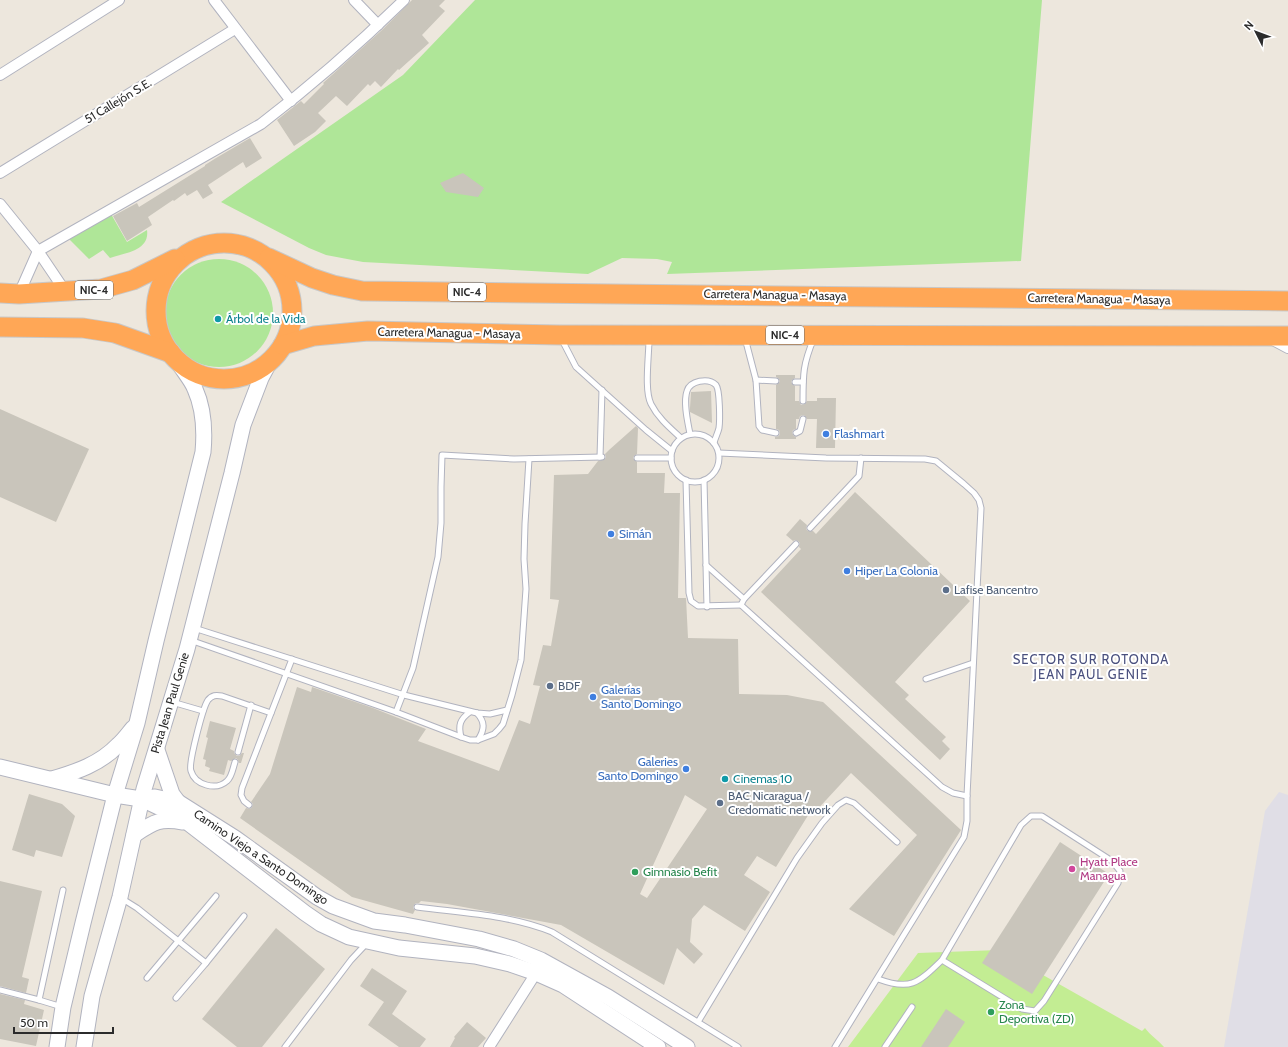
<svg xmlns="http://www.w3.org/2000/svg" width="1288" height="1047" font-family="Cabin,sans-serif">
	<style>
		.industrial { fill: #e0dee6 }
		.green { fill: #afe698 }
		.pitch { fill: #c3ed93 }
		.building { fill: #c9c5bb; fill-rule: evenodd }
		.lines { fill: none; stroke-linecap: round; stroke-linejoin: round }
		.lane-casing { stroke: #b1b3bf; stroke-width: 7 }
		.street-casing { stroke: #b1b3bf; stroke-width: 12 }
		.secondary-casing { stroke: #b1b3bf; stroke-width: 17 }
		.highway-casing { stroke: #c8c8c8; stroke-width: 21 }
		.lane { stroke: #fff; stroke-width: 5 }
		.street { stroke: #fff; stroke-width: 10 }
		.secondary { stroke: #fff; stroke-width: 15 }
		.highway { stroke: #ffa756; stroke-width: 19 }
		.culture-dot { fill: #0f9aa8; stroke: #fff; stroke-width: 1.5 }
		.shop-dot { fill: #3f7fe0; stroke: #fff; stroke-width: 1.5 }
		.service-dot { fill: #5c6f8a; stroke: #fff; stroke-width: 1.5 }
		.hotel-dot { fill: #d1479c; stroke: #fff; stroke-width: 1.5 }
		.leisure-dot { fill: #2e9e5b; stroke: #fff; stroke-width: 1.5 }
		.labels { text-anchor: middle; stroke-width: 4; stroke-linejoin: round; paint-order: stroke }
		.shield { fill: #fff; stroke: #6b6b6b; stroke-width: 1 }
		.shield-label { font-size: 11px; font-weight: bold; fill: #2b2b2b }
		.street-label { font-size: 12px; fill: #2b2b2b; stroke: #fff }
		.culture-label { font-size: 12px; fill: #0d838f; stroke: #fff; text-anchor: start }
		.shop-label { font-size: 12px; fill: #366cbe; stroke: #fff; text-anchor: start }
		.service-label { font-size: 12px; fill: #4e5e75; stroke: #fff; text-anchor: start }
		.hotel-label { font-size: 12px; fill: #b23c85; stroke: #fff; text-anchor: start }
		.leisure-label { font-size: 12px; fill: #27864d; stroke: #fff; text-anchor: start }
		.neighbourhood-label { font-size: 13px; letter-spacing: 1px; fill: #4a507e; stroke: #fff }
	</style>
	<rect width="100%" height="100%" fill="#ede7dd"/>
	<path class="industrial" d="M1279,792L1288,795V1047H1224L1265,811Z"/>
	<g class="green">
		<path d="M475,0H1042L1021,261L667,274L672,262L657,259L622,258L588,274L363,262L326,255L309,248L221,202L403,75Z"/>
		<path d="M111,214L127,242L147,230C150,251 124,253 110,258L103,250L89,259L69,239Z"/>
		<circle cx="219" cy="313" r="54"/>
	</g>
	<path class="pitch" d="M999,950L1142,1031L1145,1028C1150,1035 1158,1040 1164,1047H848L918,953Z"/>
	<g class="building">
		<path d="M412,0H445L439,6L445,11L422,35L429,43L399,70L398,69L381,87L375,81L370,86L368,84L347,106L336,96L318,113L326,121L315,132L294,146L277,120L301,101L304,104L324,84L323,83L382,30Z"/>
		<path d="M250,138L262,158L246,168L243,162L208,185L213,193L203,199L197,190L187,196L185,193L174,201L173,200L148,217L152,225L127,241L113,216L137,203L139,207L205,166V165L216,158Z"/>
		<path d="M463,173L484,188L478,197L446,192L440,183Z"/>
		<path d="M776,375H795V378L792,380L791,382L795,386V401H799L801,405L805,404L807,401H817V398H836L835,448H816L817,419H807L804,415L800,416L799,419H796V429L793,430L792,433L794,436L796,437V439H775V437L779,436L780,433L779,430L776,429V385L779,383L780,381L778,378L776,377Z"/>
		<path d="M711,391L712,423L690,412V408L691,392Z"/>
		<path d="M0,409L89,449L56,522L0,497Z"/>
		<path d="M636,426L638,428L637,454L634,456L633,458L637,462V473H665L664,493H680L678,598H686L688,638L738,639L739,694L787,695L823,702L961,830L894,936L849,909L917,835L851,773L815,812L812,809L776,867L757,856L744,875L770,892L745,931L704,905L692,919L690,942L703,954L694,964L677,948L664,985L561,925L447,904L421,901L419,903H416L414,905L413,908L415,910L413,914L352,897L240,818L246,808L250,809L252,807L253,804L251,802L270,774L297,687L311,692L312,687L373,708L426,729L418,741L499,771L519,720L530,724L540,686L533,685L543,645L551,646L559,600L550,599L554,475L588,474L598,461L605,459L606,457L605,454L609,450ZM685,795L707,809L647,898L640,894Z"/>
		<path d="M855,492L970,601L895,682L909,695L905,699L946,737L942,741L950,749L940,760L761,592L801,549L799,547L800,543L798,541L795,540L793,541L786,535L800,519L807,525L806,529L808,531H813L816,534Z"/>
		<path d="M210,721L236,728L230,749L234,751V753L237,756H239L242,753H244L241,763H239L238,760L236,758L231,761L228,760L224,775L209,771L210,768L205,766L206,760L203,759L208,738L206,737Z"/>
		<path d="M29,794L62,804L75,816L62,857L36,850L34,857L12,850Z"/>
		<path d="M1060,842L1109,874L1032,994L982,963Z"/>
		<path d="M0,881L42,891L22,977L29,979L26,993L0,986Z"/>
		<path d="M276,928L325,969L262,1047H237L202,1019Z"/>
		<path d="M372,968L407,991L392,1014L426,1039L420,1047H399L368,1025L384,1002L360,986Z"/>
		<path d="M0,994L25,1000L24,1004L44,1010L36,1046L0,1039Z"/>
		<path d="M946,1009L965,1022L948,1047H921Z"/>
		<path d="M467,1022L486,1038L478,1047H450L455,1038L454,1037Z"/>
	</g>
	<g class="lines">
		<defs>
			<g id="lane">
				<path d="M745,338L756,380L759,426L762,430L776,433"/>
				<path d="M649,339C649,356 644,390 651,404C658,418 670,428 681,438"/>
				<path d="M562,340L576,367L646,430L672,451"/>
				<path d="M756,380L776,381"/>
				<path d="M795,382H803"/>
				<path d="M803,401C803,374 803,364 814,338"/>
				<path d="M796,433L800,431L803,419"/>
				<path d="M690,434C688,423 683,403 687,391C690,381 708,377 716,385C720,390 720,421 719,428C718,433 715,438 714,443"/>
				<circle cx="695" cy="458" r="24"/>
				<path d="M719,453L826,458L925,459L936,461L964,484L974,493L979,500L981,508L967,796V821L964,837L835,1047"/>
				<path d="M600,457L602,390"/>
				<path d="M637,458H671"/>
				<path d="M686,480L689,593L691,601L698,606L741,605"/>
				<path d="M704,480L707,607"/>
				<path d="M810,528L859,476L861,458"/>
				<path d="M796,544L744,599L741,605L942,787L953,793L967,796"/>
				<path d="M706,565L744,599"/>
				<path d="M194,628L404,695L477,713L490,714L507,710"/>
				<path d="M190,640L396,712L461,737L470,740H478L494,734L499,729L503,724L512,695L521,660L526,589L524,559L525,524L529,459"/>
				<path d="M926,679L973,663"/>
				<path d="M172,702L203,711"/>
				<path d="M396,712L413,668L438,557L441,523V487L442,455L514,459L602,457"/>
				<path d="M477,713C485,722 485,729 478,740"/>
				<path d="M461,737C458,725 460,719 470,712"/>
				<path d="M238,752L251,705"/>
				<path d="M235,762C233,768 232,777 227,781C216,791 195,785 191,771C188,764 203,707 208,700C212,695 216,695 222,696L271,713"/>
				<path d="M249,805L244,801L241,795L242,788L292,659"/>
				<path d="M121,898L137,908L206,963L244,916"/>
				<path d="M417,907C462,913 511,915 552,932L738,1047"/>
				<path d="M147,978L216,896"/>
				<path d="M878,979C911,991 918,983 942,960L1021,825L1031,816H1042L1112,861L1120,871L1118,883L1044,1001L1035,1011L1022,1009L942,960"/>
				<path d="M0,990L39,1000"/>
				<path d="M176,998L206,963"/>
				<path d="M62,1007L39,1000L63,890"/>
				<path d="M698,1022L797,858L822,823L838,805L846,800L854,803L897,842"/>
				<path d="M285,1047L351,960L366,944"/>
				<path d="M885,1047L912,1007"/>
			</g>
			<g id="street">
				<path d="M214,0L291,101"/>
				<path d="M354,0L378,25"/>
				<path d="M0,75L119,0"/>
				<path d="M0,173L235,29"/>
				<path d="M0,204L38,251L65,291"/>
				<path d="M19,294L38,251L261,124C311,86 359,44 404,0"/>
				<path d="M1273,340L1288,348"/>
				<path d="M489,1047L536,973"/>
			</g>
			<g id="secondary">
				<path d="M157,750L172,794L178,802"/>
				<path d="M0,767L115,795L141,799L155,797L178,802L235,838L317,897L333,906L374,921L405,925L479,939L514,949L541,960L608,997L687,1047"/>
				<path d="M52,779C76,772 100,764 118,745C124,740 128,734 133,728"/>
				<path d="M148,802L169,812L187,822L305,913L321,924L349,937L399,948L475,956L510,964L536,973L563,985L658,1047"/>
				<path d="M134,835C154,822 159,818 183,822"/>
				<path d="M57,1047L63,1007L83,923L115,795L137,723L156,641L203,452C205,430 204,409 195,389C192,381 185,373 180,365"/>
				<path d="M84,1047L92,996L120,897L144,789L187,649L232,473L243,425L261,378L269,363"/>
			</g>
			<g id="highway">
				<circle cx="224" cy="311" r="68"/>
				<path d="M269,258L312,278L333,285L362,291C671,293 979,300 1288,301"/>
				<path d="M0,293L19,294L101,289L133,280L175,259"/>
				<path d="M0,327L83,328L115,333L171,353"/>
				<path d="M283,345L314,336L368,331L559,335L1288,336"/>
			</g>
		</defs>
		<use href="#lane" class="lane-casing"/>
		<use href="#street" class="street-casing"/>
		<use href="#secondary" class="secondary-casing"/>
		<use href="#highway" class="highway-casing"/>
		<use href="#lane" class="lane"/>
		<use href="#street" class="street"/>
		<use href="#secondary" class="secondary"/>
		<use href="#highway" class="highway"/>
	</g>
	<g class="culture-dot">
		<circle cx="218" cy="319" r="4"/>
		<circle cx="725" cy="779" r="4"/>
	</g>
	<g class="shop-dot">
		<circle cx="826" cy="434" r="4"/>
		<circle cx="611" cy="534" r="4"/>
		<circle cx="847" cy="571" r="4"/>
		<circle cx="593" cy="697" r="4"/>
		<circle cx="686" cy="769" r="4"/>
	</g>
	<g class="service-dot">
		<circle cx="946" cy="590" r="4"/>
		<circle cx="550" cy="686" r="4"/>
		<circle cx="720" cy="803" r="4"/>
	</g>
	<circle class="hotel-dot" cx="1072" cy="869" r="4"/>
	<g class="leisure-dot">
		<circle cx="635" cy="872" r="4"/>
		<circle cx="991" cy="1012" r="4"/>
	</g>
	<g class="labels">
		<g class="shield">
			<rect x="75" y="281" width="38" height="18" rx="3"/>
			<rect x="448" y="283" width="38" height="18" rx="3"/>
			<rect x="766" y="326" width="38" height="18" rx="3"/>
		</g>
		<g class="shield-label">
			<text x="94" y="294">NIC-4</text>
			<text x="467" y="296">NIC-4</text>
			<text x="785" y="339">NIC-4</text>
		</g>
		<g class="street-label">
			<text transform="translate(118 101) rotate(-31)" y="4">51 Callejón S.E.</text>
			<text transform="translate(775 295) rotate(1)" y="4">Carretera Managua - Masaya</text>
			<text transform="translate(1099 299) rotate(1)" y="4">Carretera Managua - Masaya</text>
			<text transform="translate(449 333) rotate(1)" y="4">Carretera Managua - Masaya</text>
			<text transform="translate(170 703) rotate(-73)" y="4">Pista Jean Paul Genie</text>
			<text transform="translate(261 857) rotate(34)" y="4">Camino Viejo a Santo Domingo</text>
		</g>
		<g class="culture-label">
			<text x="226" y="323">Árbol de la Vida</text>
			<text x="733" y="783">Cinemas 10</text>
		</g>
		<g class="shop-label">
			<text x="834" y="438">Flashmart</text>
			<text x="619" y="538">Simán</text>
			<text x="855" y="575">Hiper La Colonia</text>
			<text x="601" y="694">Galerías<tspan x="601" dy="14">Santo Domingo</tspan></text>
			<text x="678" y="766" text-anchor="end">Galeries<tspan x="678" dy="14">Santo Domingo</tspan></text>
		</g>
		<g class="service-label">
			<text x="954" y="594">Lafise Bancentro</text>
			<text x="558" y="690">BDF</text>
			<text x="728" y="800">BAC Nicaragua /<tspan x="728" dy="14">Credomatic network</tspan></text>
		</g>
		<g class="hotel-label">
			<text x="1080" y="866">Hyatt Place<tspan x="1080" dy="14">Managua</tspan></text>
		</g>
		<g class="leisure-label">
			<text x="643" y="876">Gimnasio Befit</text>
			<text x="999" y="1009">Zona<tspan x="999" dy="14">Deportiva (ZD)</tspan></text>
		</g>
		<g class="neighbourhood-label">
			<text x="1091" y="664">SECTOR SUR ROTONDA<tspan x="1091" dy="15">JEAN PAUL GENIE</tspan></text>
		</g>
	</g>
	<g transform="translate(1256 32) rotate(312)" stroke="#ffffff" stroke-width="3" paint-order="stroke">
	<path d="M0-3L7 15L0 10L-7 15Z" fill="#2b2b2b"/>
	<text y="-6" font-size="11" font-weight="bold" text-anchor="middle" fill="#2b2b2b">N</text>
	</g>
	<path d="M14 1027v6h99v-6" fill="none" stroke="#2b2b2b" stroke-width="2"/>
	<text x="20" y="1027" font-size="12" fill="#2b2b2b" stroke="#ffffff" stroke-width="3" paint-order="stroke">50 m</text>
</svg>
